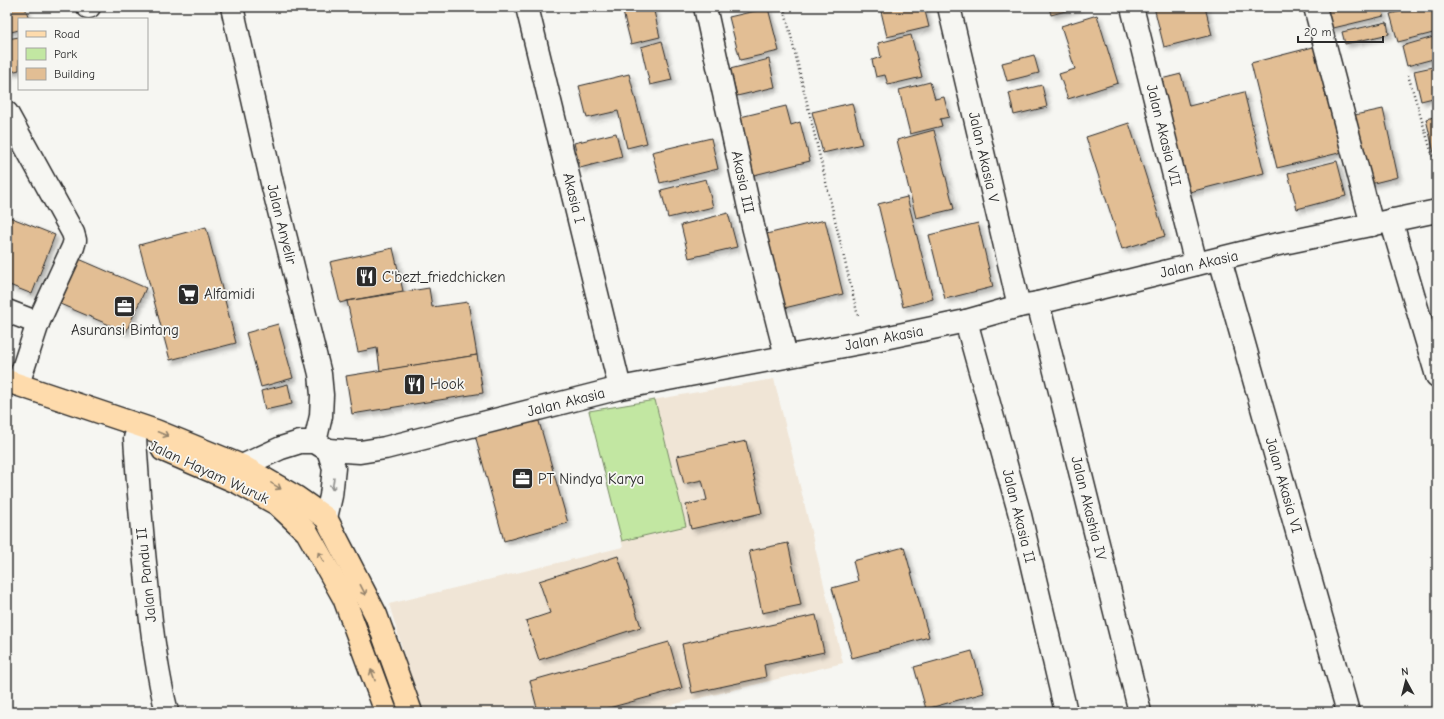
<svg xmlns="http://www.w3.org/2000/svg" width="1444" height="719" font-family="'Comic Neue',sans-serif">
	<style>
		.built { fill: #f0e5d6 }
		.park { fill: #c2e7a2; stroke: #768966 }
		.building { fill: #e2be94; stroke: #2b2b2b; filter: url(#shadow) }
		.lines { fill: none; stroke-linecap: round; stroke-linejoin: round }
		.minor-casing { stroke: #2b2b2b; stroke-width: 25 }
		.major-casing { stroke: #2b2b2b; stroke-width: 25 }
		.path { stroke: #2b2b2b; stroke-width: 2.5; stroke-dasharray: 1 3; stroke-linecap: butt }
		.minor { stroke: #f6f6f2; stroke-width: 22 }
		.major { stroke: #fedbac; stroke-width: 22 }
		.oneway { stroke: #94836c }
		.oneway2 { stroke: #90908e }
		.labels { text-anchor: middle; stroke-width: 3.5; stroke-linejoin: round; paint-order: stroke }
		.street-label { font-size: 15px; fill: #2b2b2b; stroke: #f6f6f2 }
		.poi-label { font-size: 15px; fill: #2b2b2b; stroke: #f6f6f2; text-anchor: start }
	</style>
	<defs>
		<filter id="shadow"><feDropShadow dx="3.5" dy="3.5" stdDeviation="2" flood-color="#0004"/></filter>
	</defs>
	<rect width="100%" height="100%" fill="#f6f6f2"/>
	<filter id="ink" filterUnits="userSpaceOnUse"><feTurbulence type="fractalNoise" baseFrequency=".025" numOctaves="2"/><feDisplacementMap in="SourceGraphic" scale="8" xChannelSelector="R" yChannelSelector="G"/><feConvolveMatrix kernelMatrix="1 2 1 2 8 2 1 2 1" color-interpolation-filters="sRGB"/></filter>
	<g filter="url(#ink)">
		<path class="built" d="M774,379L843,663L643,712H421L389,604L623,547L589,411Z"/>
		<path class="park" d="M655,400L686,526L622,541L589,411Z"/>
		<g class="building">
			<path d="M7,7H25L29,19H19V30L7,33Z"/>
			<path d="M627,7H653L660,37L631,44L622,8Z"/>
			<path d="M880,7H924L929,27L887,37Z"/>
			<path d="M1049,7H1080L1051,15Z"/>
			<path d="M1154,7H1205L1212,35L1164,47Z"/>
			<path d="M1320,7H1382L1384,16L1325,30Z"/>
			<path d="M1417,7H1437V32L1398,42L1390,14Z"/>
			<path d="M768,8L779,51L740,60L729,17Z"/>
			<path d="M1097,15L1118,83L1068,99L1059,74L1075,69L1061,26Z"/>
			<path d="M1387,22L1389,34L1345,44L1342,32Z"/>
			<path d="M911,35L922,77L888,85L885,75L876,77L872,60L881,57L878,43Z"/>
			<path d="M1437,36V58L1407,66L1402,46Z"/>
			<path d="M19,37V70L7,73V39Z"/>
			<path d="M662,41L672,80L650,85L641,47Z"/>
			<path d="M1317,46L1343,152L1277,168L1251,63Z"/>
			<path d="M1034,55L1039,73L1007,81L1002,63Z"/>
			<path d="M769,59L775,87L737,96L730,69Z"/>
			<path d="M1437,66V97L1421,101L1414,71Z"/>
			<path d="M629,74L647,143L627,148L618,111L587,118L579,86Z"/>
			<path d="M1181,74L1189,106L1244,92L1264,173L1182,194L1153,81Z"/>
			<path d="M930,82L935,99L944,97L949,117L940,119L942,126L910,134L899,90Z"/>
			<path d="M1042,85L1047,107L1014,115L1009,93Z"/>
			<path d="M852,103L862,144L823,153L812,112Z"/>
			<path d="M786,106L791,125L800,122L810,161L746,177L732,119Z"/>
			<path d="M1383,109L1398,177L1366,185L1350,116Z"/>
			<path d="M1437,116V157H1435L1426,119Z"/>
			<path d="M1129,123L1165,236L1122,249L1086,137Z"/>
			<path d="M934,130L954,209L916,218L897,140Z"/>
			<path d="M616,133L622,157L580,168L574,143Z"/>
			<path d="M711,138L718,169L660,183L652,152Z"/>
			<path d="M1337,161L1346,196L1297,209L1288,173Z"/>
			<path d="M706,179L713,207L668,218L661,190Z"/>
			<path d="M907,197L933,299L903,307L878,204Z"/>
			<path d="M728,213L737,247L689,258L681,225Z"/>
			<path d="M7,216L55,235L32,294L7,284Z"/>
			<path d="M825,220L843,294L776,310L758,236Z"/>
			<path d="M978,223L993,287L945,299L929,235Z"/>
			<path d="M206,227L236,343L170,360L139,245Z"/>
			<path d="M393,248L403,291L347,301L340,303L330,262Z"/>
			<path d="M79,259L146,288L126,332L60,304Z"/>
			<path d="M429,288L432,307L468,302L477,355L380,371L377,348L358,352L347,301Z"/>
			<path d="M278,324L293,378L261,387L246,333Z"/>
			<path d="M477,355L483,393L352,414L346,376Z"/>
			<path d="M288,384L292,404L265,410L261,391Z"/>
			<path d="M538,418L568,523L504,541L475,435Z"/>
			<path d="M746,441L762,513L691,529L686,505L707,500L702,480L684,484L677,456Z"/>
			<path d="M788,543L801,605L762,613L749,551Z"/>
			<path d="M904,547L929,637L852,658L832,588L858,581L853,561Z"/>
			<path d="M618,556L641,627L539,660L526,621L550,613L539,581Z"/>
			<path d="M816,615L824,652L764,665L766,677L692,693L682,644Z"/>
			<path d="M669,642L682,688L594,712H538L530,681Z"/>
			<path d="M972,651L984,693L926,709L914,667Z"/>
		</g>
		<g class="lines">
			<defs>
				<g id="minor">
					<path d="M88,7H89"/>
					<path d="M232,7L272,183L320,374L322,395L321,416L315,442"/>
					<path d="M527,7L620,388"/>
					<path d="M705,7L753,226L786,356"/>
					<path d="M949,7L1019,306"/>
					<path d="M1132,7L1196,264"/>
					<path d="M1315,7L1372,225"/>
					<path d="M7,113L73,233L75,240L73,247L38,323"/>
					<path d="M1391,220L1437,376"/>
					<path d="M1220,259L1348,712"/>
					<path d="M1038,303L1140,712"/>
					<path d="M7,311L38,323L18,384"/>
					<path d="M966,321L1020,515L1066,712"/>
					<path d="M135,438C138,486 142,535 147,583C151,626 156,670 167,712"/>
					<path d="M328,450L360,452L385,448L620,388L865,342L966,321L1019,306L1038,303L1274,245L1437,211"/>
					<path d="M242,466L281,448L300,442H315L328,450L334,468L331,496L326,518"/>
				</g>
				<g id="major">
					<path d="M7,381L156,431L242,466L296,497L326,518L376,615L411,712"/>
					<path d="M163,450L239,483L277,504L307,532L344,598L386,712"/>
				</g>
			</defs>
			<use href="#minor" class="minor-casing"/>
			<use href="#major" class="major-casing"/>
			<g class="path">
				<path d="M784,7L858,316"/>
				<path d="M1408,75L1437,170"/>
			</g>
			<use href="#minor" class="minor"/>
			<use href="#major" class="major"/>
		</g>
		<defs><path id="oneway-shaft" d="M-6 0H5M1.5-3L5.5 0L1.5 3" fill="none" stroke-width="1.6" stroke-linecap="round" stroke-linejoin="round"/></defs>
		<g class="oneway">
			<use href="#oneway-shaft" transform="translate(163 434) rotate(22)"/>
			<use href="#oneway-shaft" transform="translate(276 486) rotate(31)"/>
			<use href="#oneway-shaft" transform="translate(321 557) rotate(-119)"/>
			<use href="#oneway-shaft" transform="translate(363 590) rotate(63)"/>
			<use href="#oneway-shaft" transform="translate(373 675) rotate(-110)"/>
		</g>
		<use class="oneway2" href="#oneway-shaft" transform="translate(333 484) rotate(99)"/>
	</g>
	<defs>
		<symbol id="restaurant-square" viewBox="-11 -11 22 22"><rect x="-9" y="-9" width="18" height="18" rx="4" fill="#2b2b2b" stroke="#f6f6f2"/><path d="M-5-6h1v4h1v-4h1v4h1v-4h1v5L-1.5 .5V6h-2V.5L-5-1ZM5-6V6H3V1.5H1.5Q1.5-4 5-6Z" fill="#fff"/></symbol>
		<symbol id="supermarket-square" viewBox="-11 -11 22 22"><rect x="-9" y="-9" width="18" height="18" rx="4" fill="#2b2b2b" stroke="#f6f6f2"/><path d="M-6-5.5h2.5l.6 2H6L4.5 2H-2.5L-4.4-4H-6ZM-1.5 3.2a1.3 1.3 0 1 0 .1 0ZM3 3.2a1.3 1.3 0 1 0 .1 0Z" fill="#fff"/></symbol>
		<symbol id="office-square" viewBox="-11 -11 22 22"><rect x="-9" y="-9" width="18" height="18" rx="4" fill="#2b2b2b" stroke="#f6f6f2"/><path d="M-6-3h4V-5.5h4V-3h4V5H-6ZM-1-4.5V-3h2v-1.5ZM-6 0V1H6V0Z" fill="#fff"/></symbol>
	</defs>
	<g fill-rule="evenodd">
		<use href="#restaurant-square" x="354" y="264" width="25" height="25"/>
		<use href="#supermarket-square" x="176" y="282" width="25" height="25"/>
		<use href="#office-square" x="112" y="294" width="25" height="25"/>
		<use href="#restaurant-square" x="402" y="372" width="25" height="25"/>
		<use href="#office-square" x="510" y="466" width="25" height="25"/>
	</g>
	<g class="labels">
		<g class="street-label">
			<text transform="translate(1164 135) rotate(76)" y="5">Jalan Akasia VII</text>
			<text transform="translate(984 157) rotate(77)" y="5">Jalan Akasia V</text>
			<text transform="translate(743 182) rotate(78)" y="5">Akasia III</text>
			<text transform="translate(574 198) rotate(76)" y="5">Akasia I</text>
			<text transform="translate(282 224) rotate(76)" y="5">Jalan Anyelir</text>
			<text transform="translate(1199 264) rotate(-13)" y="5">Jalan Akasia</text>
			<text transform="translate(884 338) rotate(-11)" y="5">Jalan Akasia</text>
			<text transform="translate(566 402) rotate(-14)" y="5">Jalan Akasia</text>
			<text transform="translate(209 472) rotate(25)" y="5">Jalan Hayam Wuruk</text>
			<text transform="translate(1284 485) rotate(74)" y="5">Jalan Akasia VI</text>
			<text transform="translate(1089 508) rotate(76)" y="5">Jalan Akashia IV</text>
			<text transform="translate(1019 516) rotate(76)" y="5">Jalan Akasia II</text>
			<text transform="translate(146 575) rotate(-96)" y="5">Jalan Pandu II</text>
		</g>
		<g class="poi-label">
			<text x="382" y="282">C'bezt_friedchicken</text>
			<text x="204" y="299">Alfamidi</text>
			<text x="125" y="335" text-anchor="middle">Asuransi Bintang</text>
			<text x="430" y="389">Hook</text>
			<text x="538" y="484">PT Nindya Karya</text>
		</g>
	</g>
	<rect width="1444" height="719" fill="none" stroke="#f6f6f2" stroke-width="24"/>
	<rect x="12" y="12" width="1420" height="695" fill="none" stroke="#2b2b2b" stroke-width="1.5" filter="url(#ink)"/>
	<rect x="18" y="18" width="130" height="72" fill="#f6f6f2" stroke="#a5a5a2"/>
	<rect x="26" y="31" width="20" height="6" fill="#fedbac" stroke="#a5a5a2"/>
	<text x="54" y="38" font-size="12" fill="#2b2b2b">Road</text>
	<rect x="26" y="48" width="20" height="12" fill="#c2e7a2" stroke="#a5a5a2"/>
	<text x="54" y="58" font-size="12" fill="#2b2b2b">Park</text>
	<rect x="26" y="68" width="20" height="12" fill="#e2be94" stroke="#a5a5a2"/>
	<text x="54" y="78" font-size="12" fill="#2b2b2b">Building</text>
	<g transform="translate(1406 681) rotate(353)" stroke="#f6f6f2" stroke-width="3" paint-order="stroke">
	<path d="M0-3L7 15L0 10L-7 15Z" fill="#2b2b2b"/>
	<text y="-6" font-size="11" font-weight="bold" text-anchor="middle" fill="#2b2b2b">N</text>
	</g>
	<path d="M1298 36v6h85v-6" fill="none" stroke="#2b2b2b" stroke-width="2"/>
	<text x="1304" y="36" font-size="12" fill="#2b2b2b" stroke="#f6f6f2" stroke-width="3" paint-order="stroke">20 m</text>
</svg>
